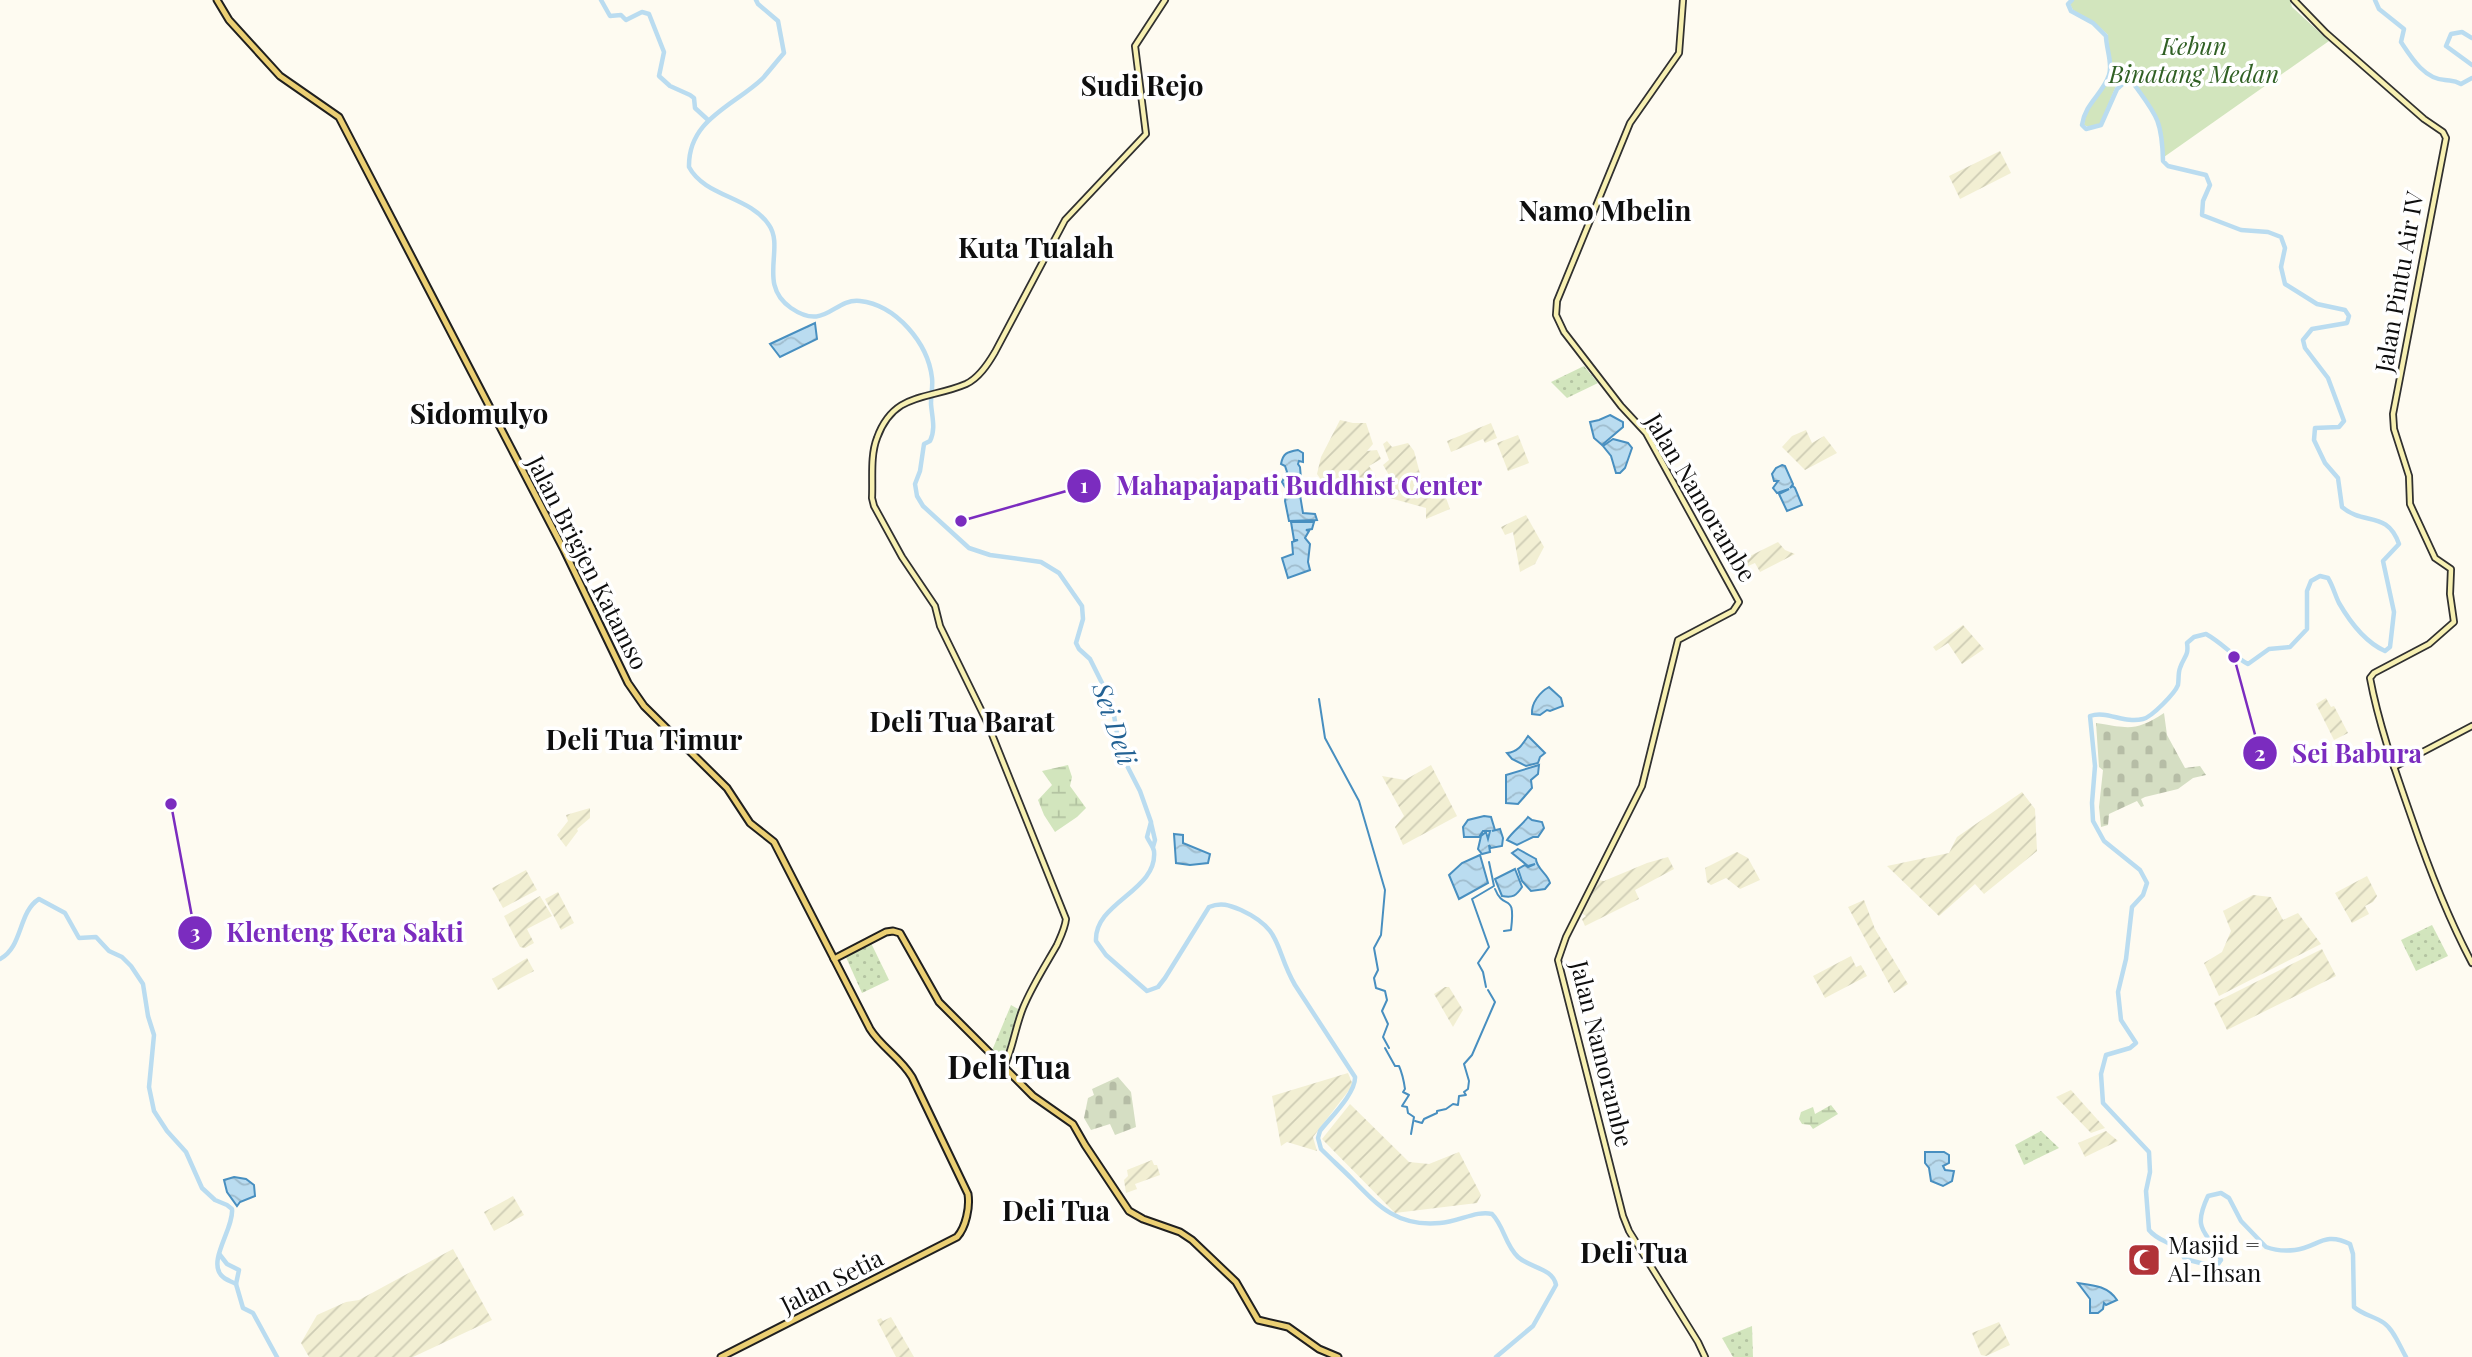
<svg xmlns="http://www.w3.org/2000/svg" width="2472" height="1357" font-family="'Playfair Display',serif">
	<style>
		.farmland { fill: url(#farmland-furrows) }
		.grass { fill: url(#grass-dots) }
		.wetland { fill: url(#wetland-marsh) }
		.cemetery { fill: url(#cemetery-stones) }
		.park { fill: #d2e5bd }
		.water { fill: url(#water-waves); stroke: #488fc0; stroke-width: 2 }
		.lines { fill: none; stroke-linecap: round; stroke-linejoin: round }
		.stream { stroke: #488fc0; stroke-width: 2 }
		.river { stroke: #badcf0; stroke-width: 4.5 }
		.secondary-casing { stroke: #303030; stroke-width: 8 }
		.primary-casing { stroke: #1f1f1f; stroke-width: 9 }
		.secondary { stroke: #f7f0b2; stroke-width: 4.5 }
		.primary { stroke: #ebcf73; stroke-width: 5 }
		.labels { text-anchor: middle; stroke-width: 7; stroke-linejoin: round; paint-order: stroke }
		.park-label { font-size: 24px; font-style: italic; fill: #306024; stroke: #fff }
		.street-label { font-size: 24px; fill: #0e0e0e; stroke: #fff }
		.poi-label { font-size: 24px; fill: #0e0e0e; stroke: #fff; text-anchor: start }
		.water-label { font-size: 26px; font-style: italic; fill: #236294; stroke: #fff }
		.quarter-label { font-size: 28px; font-weight: bold; fill: #0e0e0e; stroke: #fff }
		.district-label { font-size: 32px; font-weight: bold; fill: #0e0e0e; stroke: #fff }
		.leader { fill: none; stroke: #7b2cbf; stroke-width: 2.5 }
		.callout-dot { fill: #7b2cbf; stroke: #fff; stroke-width: 2.5 }
		.mark-label { font-size: 21px; text-anchor: middle; font-weight: bold; fill: #fff }
		.callout-label { font-size: 26px; text-anchor: middle; font-weight: bold; fill: #7b2cbf; stroke: #fff; stroke-width: 7; stroke-linejoin: round; paint-order: stroke }
	</style>
	<defs>
		<pattern id="farmland-furrows" width="10" height="10" patternUnits="userSpaceOnUse" patternTransform="scale(1.75)"><rect width="10" height="10" fill="#f2efd3"/><path d="M-1 1l2-2M0 10L10 0M9 11l2-2" fill="none" stroke="#ceccb4"/></pattern>
		<pattern id="grass-dots" width="8" height="8" patternUnits="userSpaceOnUse" patternTransform="scale(1.75)"><rect width="8" height="8" fill="#d2e5bd"/><path d="M2 2h.1M6 6h.1" fill="none" stroke="#b3c3a1" stroke-width="1.8" stroke-linecap="round"/></pattern>
		<pattern id="wetland-marsh" width="20" height="14" patternUnits="userSpaceOnUse" patternTransform="scale(1.75)"><rect width="20" height="14" fill="#d2e5bd"/><path d="M1 5h8M5 5V1M11 12h8M15 12V8" fill="none" stroke="#b3c3a1"/></pattern>
		<pattern id="cemetery-stones" width="16" height="16" patternUnits="userSpaceOnUse" patternTransform="scale(1.75)"><rect width="16" height="16" fill="#d5dec3"/><path d="M2 7V4a2 2 0 0 1 4 0v3zM10 15v-3a2 2 0 0 1 4 0v3z" fill="#b6bda6"/></pattern>
		<pattern id="water-waves" width="16" height="10" patternUnits="userSpaceOnUse" patternTransform="scale(1.75)"><rect width="16" height="10" fill="#badcf0"/><path d="M0 5q4-4 8 0t8 0" fill="none" stroke="#9fbccd"/></pattern>
	</defs>
	<rect width="100%" height="100%" fill="#fefbf1"/>
	<g class="farmland">
		<path d="M2000,151L2011,173L1960,199L1949,176Z"/>
		<path d="M1340,420L1353,423H1366L1373,444L1367,451L1377,450L1381,459L1369,466L1376,476L1370,481L1374,485L1371,487L1355,479L1333,497L1317,474L1321,457Z"/>
		<path d="M1491,423L1497,438L1485,443L1483,439L1451,452L1447,441Z"/>
		<path d="M1806,430L1812,443L1824,436L1837,453L1805,470L1782,447L1792,436Z"/>
		<path d="M1518,435L1529,463L1508,471L1497,443Z"/>
		<path d="M1387,441L1392,447L1408,443L1414,451L1423,485L1428,489L1441,484L1450,509L1426,519V508L1379,495L1389,475L1383,465L1389,460L1383,444Z"/>
		<path d="M1526,515L1544,547L1535,564L1520,572L1513,532L1505,535L1501,527Z"/>
		<path d="M1778,542L1785,550L1795,554L1760,572L1755,563L1748,566L1744,559Z"/>
		<path d="M1963,625L1984,649L1962,664L1948,643L1936,651L1933,647Z"/>
		<path d="M2326,698L2331,707L2334,706L2348,733L2334,740L2316,704Z"/>
		<path d="M1431,765L1457,816L1403,845L1395,827L1404,816L1382,776L1405,780Z"/>
		<path d="M2022,792L2035,809L2037,851L1984,894L1975,884L1939,916L1887,866L1949,853L1957,837Z"/>
		<path d="M590,808V818L577,829L578,831L566,847L557,835L568,821L566,815Z"/>
		<path d="M1737,852L1748,858L1760,880L1740,889L1726,878L1711,885L1707,882L1705,868Z"/>
		<path d="M1668,857L1674,869L1635,890L1639,899L1585,926L1582,919L1586,916L1580,912L1595,882L1598,880L1604,881L1647,863Z"/>
		<path d="M526,870L537,890L503,908L492,888Z"/>
		<path d="M2367,876L2377,896L2373,902L2365,906L2369,914L2352,923L2335,893Z"/>
		<path d="M558,892L574,923L561,930L545,899Z"/>
		<path d="M2253,895L2271,897L2283,920L2298,913L2321,944L2219,996L2204,963L2222,952L2231,931L2223,911Z"/>
		<path d="M540,896L552,916L527,929L534,943L525,948L520,947L504,916Z"/>
		<path d="M1864,900L1875,929L1908,984L1894,993L1848,907Z"/>
		<path d="M2322,949L2336,976L2227,1030L2214,1003Z"/>
		<path d="M1851,956L1856,967L1861,965L1867,976L1825,998L1813,976Z"/>
		<path d="M527,958L534,971L498,990L492,979Z"/>
		<path d="M1445,987H1449L1463,1010L1453,1027L1434,994Z"/>
		<path d="M1348,1073L1353,1085L1313,1137L1317,1151L1287,1142L1281,1146L1272,1096Z"/>
		<path d="M2071,1090L2105,1128L2091,1133L2056,1097Z"/>
		<path d="M1350,1104L1409,1162L1429,1164L1459,1152L1481,1195L1477,1203L1395,1213L1322,1139Z"/>
		<path d="M2106,1131L2118,1141L2085,1157L2078,1143Z"/>
		<path d="M1152,1160L1154,1165H1157L1160,1175L1135,1184L1137,1189L1126,1193L1124,1180L1128,1176L1127,1170Z"/>
		<path d="M513,1196L524,1215L494,1231L484,1212Z"/>
		<path d="M453,1249L492,1320L413,1357H309L301,1343L317,1315L346,1302L359,1300Z"/>
		<path d="M891,1317L914,1357H896L877,1320L881,1318L883,1321Z"/>
		<path d="M1999,1322L2010,1345L1986,1356L1981,1355L1972,1333Z"/>
	</g>
	<g class="grass">
		<path d="M1584,366L1598,383L1567,398L1551,382Z"/>
		<path d="M2432,925L2448,956L2416,971L2401,940Z"/>
		<path d="M871,943L889,980L862,993L845,955Z"/>
		<path d="M1011,1005L1020,1010L1002,1062L991,1053Z"/>
		<path d="M2041,1131L2059,1148L2024,1165L2015,1145Z"/>
		<path d="M1752,1326L1753,1357H1733L1722,1338Z"/>
	</g>
	<g class="wetland">
		<path d="M1068,765L1072,777L1070,786L1086,808L1077,817L1055,832L1044,815L1038,800L1052,785L1042,771Z"/>
		<path d="M1831,1105L1838,1114L1813,1129L1810,1125L1802,1124L1799,1119L1801,1112L1813,1107L1815,1114Z"/>
	</g>
	<g class="cemetery">
		<path d="M2164,713L2167,735L2185,768L2200,766L2206,775L2193,778L2178,789L2145,797L2141,799L2144,806L2141,807L2137,801L2109,814L2108,825L2101,827L2099,807L2103,770L2099,767L2096,723C2129,728 2135,732 2164,713Z"/>
		<path d="M1118,1077L1131,1092L1136,1127L1115,1135L1110,1124L1091,1130L1084,1118L1088,1098L1094,1095L1092,1089Z"/>
	</g>
	<path class="park" d="M2073,0H2290L2292,7L2329,41L2164,157C2164,117 2153,109 2131,78H2126L2116,86L2100,124L2091,128L2084,125C2086,104 2105,94 2110,75C2114,62 2107,48 2108,35L2094,22L2073,10L2070,4Z"/>
	<g class="water">
		<path d="M815,323L817,339L780,357L770,344Z"/>
		<path d="M1610,415L1623,422V427L1602,445L1594,438L1590,422L1599,420Z"/>
		<path d="M1613,439L1628,443L1632,448L1625,468L1620,473H1616L1611,456L1603,446Z"/>
		<path d="M1298,450L1303,453V462L1299,461L1298,464L1300,467L1301,479L1285,487L1282,482L1287,472L1285,466L1281,464C1283,453 1287,452 1298,450Z"/>
		<path d="M1782,465L1785,466L1793,484L1790,488L1793,486L1795,488L1802,505L1787,511L1779,494L1789,489L1777,493L1773,488L1778,481H1774L1772,474L1776,468Z"/>
		<path d="M1298,483L1303,513L1315,514L1317,520L1289,521L1285,501L1287,488Z"/>
		<path d="M1291,522H1314L1312,529L1306,530L1309,531L1305,538L1310,544L1308,562L1310,570L1288,578L1282,558L1293,554L1292,542L1298,540H1294Z"/>
		<path d="M1549,687L1561,698L1563,706L1550,711L1547,710L1540,715L1532,714C1531,703 1540,692 1549,687Z"/>
		<path d="M1528,736L1545,753L1540,757L1538,763L1526,766L1512,759L1507,753C1518,752 1522,745 1528,736Z"/>
		<path d="M1539,765L1538,774L1531,780L1532,788L1518,804L1506,803V775Z"/>
		<path d="M1484,816L1491,817L1495,830L1492,831L1500,829L1503,838L1502,846L1491,848L1489,845L1490,852L1482,854L1478,849L1481,836L1486,832L1488,839L1490,831H1483L1479,837H1464L1463,827L1468,820Z"/>
		<path d="M1528,817L1532,820L1542,822L1544,828L1538,837H1533L1517,845L1507,840C1512,832 1522,825 1528,817Z"/>
		<path d="M1174,834L1183,835V843L1210,854L1208,863L1190,865L1176,863Z"/>
		<path d="M1518,849L1536,859C1536,868 1548,874 1550,883L1545,889L1531,891L1522,881L1518,869L1525,865L1528,867L1535,864L1528,866L1512,853Z"/>
		<path d="M1480,855L1488,883L1459,899L1449,875L1462,863Z"/>
		<path d="M1515,869L1522,887C1516,896 1513,898 1502,896L1495,879Z"/>
		<path d="M1925,1152H1944L1949,1155V1163L1943,1166L1945,1170L1954,1171L1952,1181L1943,1186L1931,1181L1929,1168L1925,1163Z"/>
		<path d="M234,1177L246,1179L254,1185L255,1196L240,1202L237,1206L227,1192L224,1180Z"/>
		<path d="M2078,1283C2093,1285 2108,1286 2117,1300L2106,1305L2104,1303L2103,1309L2098,1313H2090V1299Z"/>
	</g>
	<g class="lines">
		<g class="stream">
			<path d="M1319,699L1325,738L1359,801L1385,890L1381,935L1374,948L1378,970L1374,978L1376,988L1385,991L1387,1000L1382,1011L1388,1024L1383,1037L1389,1048"/>
			<path d="M1495,889C1504,912 1516,890 1511,930L1504,931"/>
			<path d="M1486,987L1483,972L1478,963L1489,947L1472,899L1494,886L1489,862"/>
			<path d="M1385,1048L1395,1066H1399C1403,1075 1404,1082 1405,1089L1403,1092L1409,1095L1402,1106L1407,1107L1408,1113L1414,1117L1411,1134"/>
			<path d="M1415,1121L1422,1123L1424,1119L1437,1113V1111L1446,1109L1453,1104L1458,1105L1459,1096L1466,1095L1464,1092L1468,1089L1469,1081L1464,1064L1472,1055L1495,1002L1488,990"/>
		</g>
		<g class="river">
			<path d="M601,0L610,16L621,15L626,20L642,12L649,14L664,52L659,76L670,86L690,95L694,98L695,108L707,119"/>
			<path d="M756,0L758,4L778,21L784,53C777,61 770,70 763,78C734,106 688,119 689,167C705,197 750,196 769,225C785,248 757,285 791,308C826,332 833,298 860,301C896,305 928,343 932,378C933,386 931,395 931,404C932,417 936,429 930,441L924,444L920,471L915,484L917,496L923,506L969,548L990,555L1041,562L1059,573L1082,606L1083,619L1076,643L1079,649L1090,659L1112,703L1120,752L1140,791L1151,822L1147,837C1149,842 1153,846 1154,851C1158,891 1094,902 1096,941L1106,955L1147,991L1158,987L1165,978L1209,907C1221,902 1229,905 1241,910C1284,930 1274,949 1295,985L1355,1077C1356,1093 1330,1118 1320,1131L1318,1138L1321,1149C1331,1159 1342,1169 1352,1179C1379,1207 1398,1227 1440,1223C1458,1222 1477,1210 1492,1214C1504,1226 1505,1245 1518,1257C1530,1268 1553,1268 1556,1285L1533,1326L1496,1357"/>
			<path d="M2072,0L2068,4L2071,11L2093,23L2106,36C2106,48 2113,64 2109,75C2103,94 2085,103 2082,125L2086,129L2101,125L2117,89L2127,80H2131C2155,114 2162,117 2163,161L2168,166L2206,175L2210,185L2203,201L2202,215L2241,230L2268,232L2281,237L2285,248L2281,267L2285,284L2317,304L2345,310L2349,316L2347,323L2312,329L2303,340L2305,348L2328,378L2344,421L2339,427L2315,428L2314,440L2325,463L2338,478L2342,507C2364,526 2387,510 2399,544L2383,561L2394,612L2390,647L2385,651C2365,642 2350,622 2339,603C2335,595 2333,586 2328,578L2320,576L2311,581L2307,591V629L2290,647L2269,649L2248,664C2233,656 2222,643 2206,634L2194,637L2187,643C2189,656 2184,656 2180,668C2178,673 2179,679 2178,685C2175,693 2152,717 2143,719C2124,724 2107,710 2090,716L2095,766L2092,803L2093,821L2104,841L2140,870L2147,883L2143,895L2132,907L2126,959L2118,992L2121,1020L2136,1043L2130,1048L2106,1055L2101,1074L2103,1103L2149,1152L2150,1172L2146,1191L2149,1230C2160,1244 2177,1241 2185,1259L2216,1267L2221,1260C2210,1231 2190,1234 2208,1196L2221,1193L2229,1198L2241,1221L2266,1247C2274,1250 2286,1251 2295,1250C2318,1247 2324,1231 2350,1244L2353,1254L2354,1307C2363,1315 2374,1316 2384,1323C2394,1330 2400,1347 2406,1357"/>
			<path d="M2375,0L2379,9L2404,29L2401,42C2411,57 2424,79 2445,80C2452,81 2454,80 2461,84L2472,78"/>
			<path d="M2472,38L2462,32L2451,34L2446,46L2472,65"/>
			<path d="M1151,823L1155,840L1153,847"/>
			<path d="M0,959C23,947 18,912 39,899L65,913L79,938L96,937L109,951L122,957L131,966L143,984L148,1016L154,1035L149,1087L154,1111L167,1131L186,1152L202,1188L215,1200L227,1205L232,1209C234,1228 208,1260 221,1275C225,1280 231,1281 236,1284L243,1308L253,1313L277,1357"/>
			<path d="M220,1255L227,1264L239,1270L236,1284"/>
		</g>
		<defs>
			<g id="secondary">
				<path d="M1683,0L1679,53L1630,123L1557,301L1556,315L1564,332L1621,406L1646,433L1739,602L1733,611L1678,640L1642,786L1566,937L1558,960L1623,1216L1629,1231L1698,1342L1705,1357"/>
				<path d="M2294,0L2326,33L2424,119L2443,132L2446,138L2393,414L2394,429L2409,476L2410,504L2435,558L2451,569L2450,594L2454,622L2429,644L2374,673L2370,678C2379,726 2396,773 2412,819C2429,869 2447,916 2472,963"/>
				<path d="M2394,767L2472,726"/>
				<path d="M1004,1067C1013,1048 1015,1028 1023,1008C1032,986 1045,966 1057,945C1061,936 1065,928 1066,919L987,722L940,626L935,606L902,557L874,506L872,498C873,479 870,456 877,438C894,391 929,400 966,384C979,378 988,364 995,352L1065,220L1146,134L1135,46L1165,0"/>
			</g>
			<g id="primary">
				<path d="M217,0L229,20L280,76L339,117L564,550L628,683L644,706L727,788L750,823L774,842L870,1029C881,1047 901,1058 912,1077L968,1194C970,1207 966,1227 957,1237L721,1357"/>
				<path d="M834,959L886,932L893,931L900,933L939,1002L1033,1096L1073,1124L1085,1145L1129,1211L1143,1219L1180,1232L1192,1240L1236,1282L1258,1320L1288,1327L1319,1349L1338,1357"/>
			</g>
		</defs>
		<use href="#secondary" class="secondary-casing"/>
		<use href="#primary" class="primary-casing"/>
		<use href="#secondary" class="secondary"/>
		<use href="#primary" class="primary"/>
	</g>
	<defs>
		<symbol id="mosque-square" viewBox="-11 -11 22 22"><rect x="-9" y="-9" width="18" height="18" rx="4" fill="#b13338" stroke="#fff"/><path d="M3.5-4.9A6 6 0 1 0 3.5 4.9A5 5 0 1 1 3.5-4.9Z" fill="#fff"/></symbol>
	</defs>
	<g fill-rule="evenodd">
		<use href="#mosque-square" x="2125" y="1241" width="38" height="38"/>
	</g>
	<g class="labels">
		<g class="park-label">
			<text x="2194" y="55">Kebun<tspan x="2194" dy="28">Binatang Medan</tspan></text>
		</g>
		<g class="street-label">
			<text transform="translate(2400 282) rotate(-80)" y="8">Jalan Pintu Air IV</text>
			<text transform="translate(1700 498) rotate(59)" y="8">Jalan Namorambe</text>
			<text transform="translate(587 563) rotate(63)" y="8">Jalan Brigjen Katamso</text>
			<text transform="translate(1601 1054) rotate(76)" y="8">Jalan Namorambe</text>
			<text transform="translate(832 1282) rotate(-27)" y="8">Jalan Setia</text>
		</g>
		<g class="poi-label">
			<text x="2168" y="1254">Masjid =<tspan x="2168" dy="28">Al-Ihsan</tspan></text>
		</g>
		<g class="water-label">
			<text transform="translate(1114 724) rotate(71)" y="9">Sei Deli</text>
		</g>
		<g class="quarter-label">
			<text x="1142" y="96">Sudi Rejo</text>
			<text x="1605" y="221">Namo Mbelin</text>
			<text x="1036" y="258">Kuta Tualah</text>
			<text x="479" y="424">Sidomulyo</text>
			<text x="962" y="732">Deli Tua Barat</text>
			<text x="644" y="750">Deli Tua Timur</text>
			<text x="1056" y="1221">Deli Tua</text>
			<text x="1634" y="1263">Deli Tua</text>
		</g>
		<g class="district-label">
			<text x="1009" y="1079">Deli Tua</text>
		</g>
	</g>
	<path class="leader" d="M961 521L1084 486M2234 657L2260 753M171 804L195 933"/>
	<g class="callout-dot">
		<circle cx="961" cy="521" r="7"/>
		<circle cx="2234" cy="657" r="7"/>
		<circle cx="171" cy="804" r="7"/>
		<circle cx="1084" cy="486" r="18"/>
		<circle cx="2260" cy="753" r="18"/>
		<circle cx="195" cy="933" r="18"/>
	</g>
	<g class="mark-label">
		<text x="1084" y="493">1</text>
		<text x="2260" y="761">2</text>
		<text x="195" y="940">3</text>
	</g>
	<g class="callout-label">
		<text x="1299" y="495">Mahapajapati Buddhist Center</text>
		<text x="2357" y="763">Sei Babura</text>
		<text x="345" y="942">Klenteng Kera Sakti</text>
	</g>
</svg>
